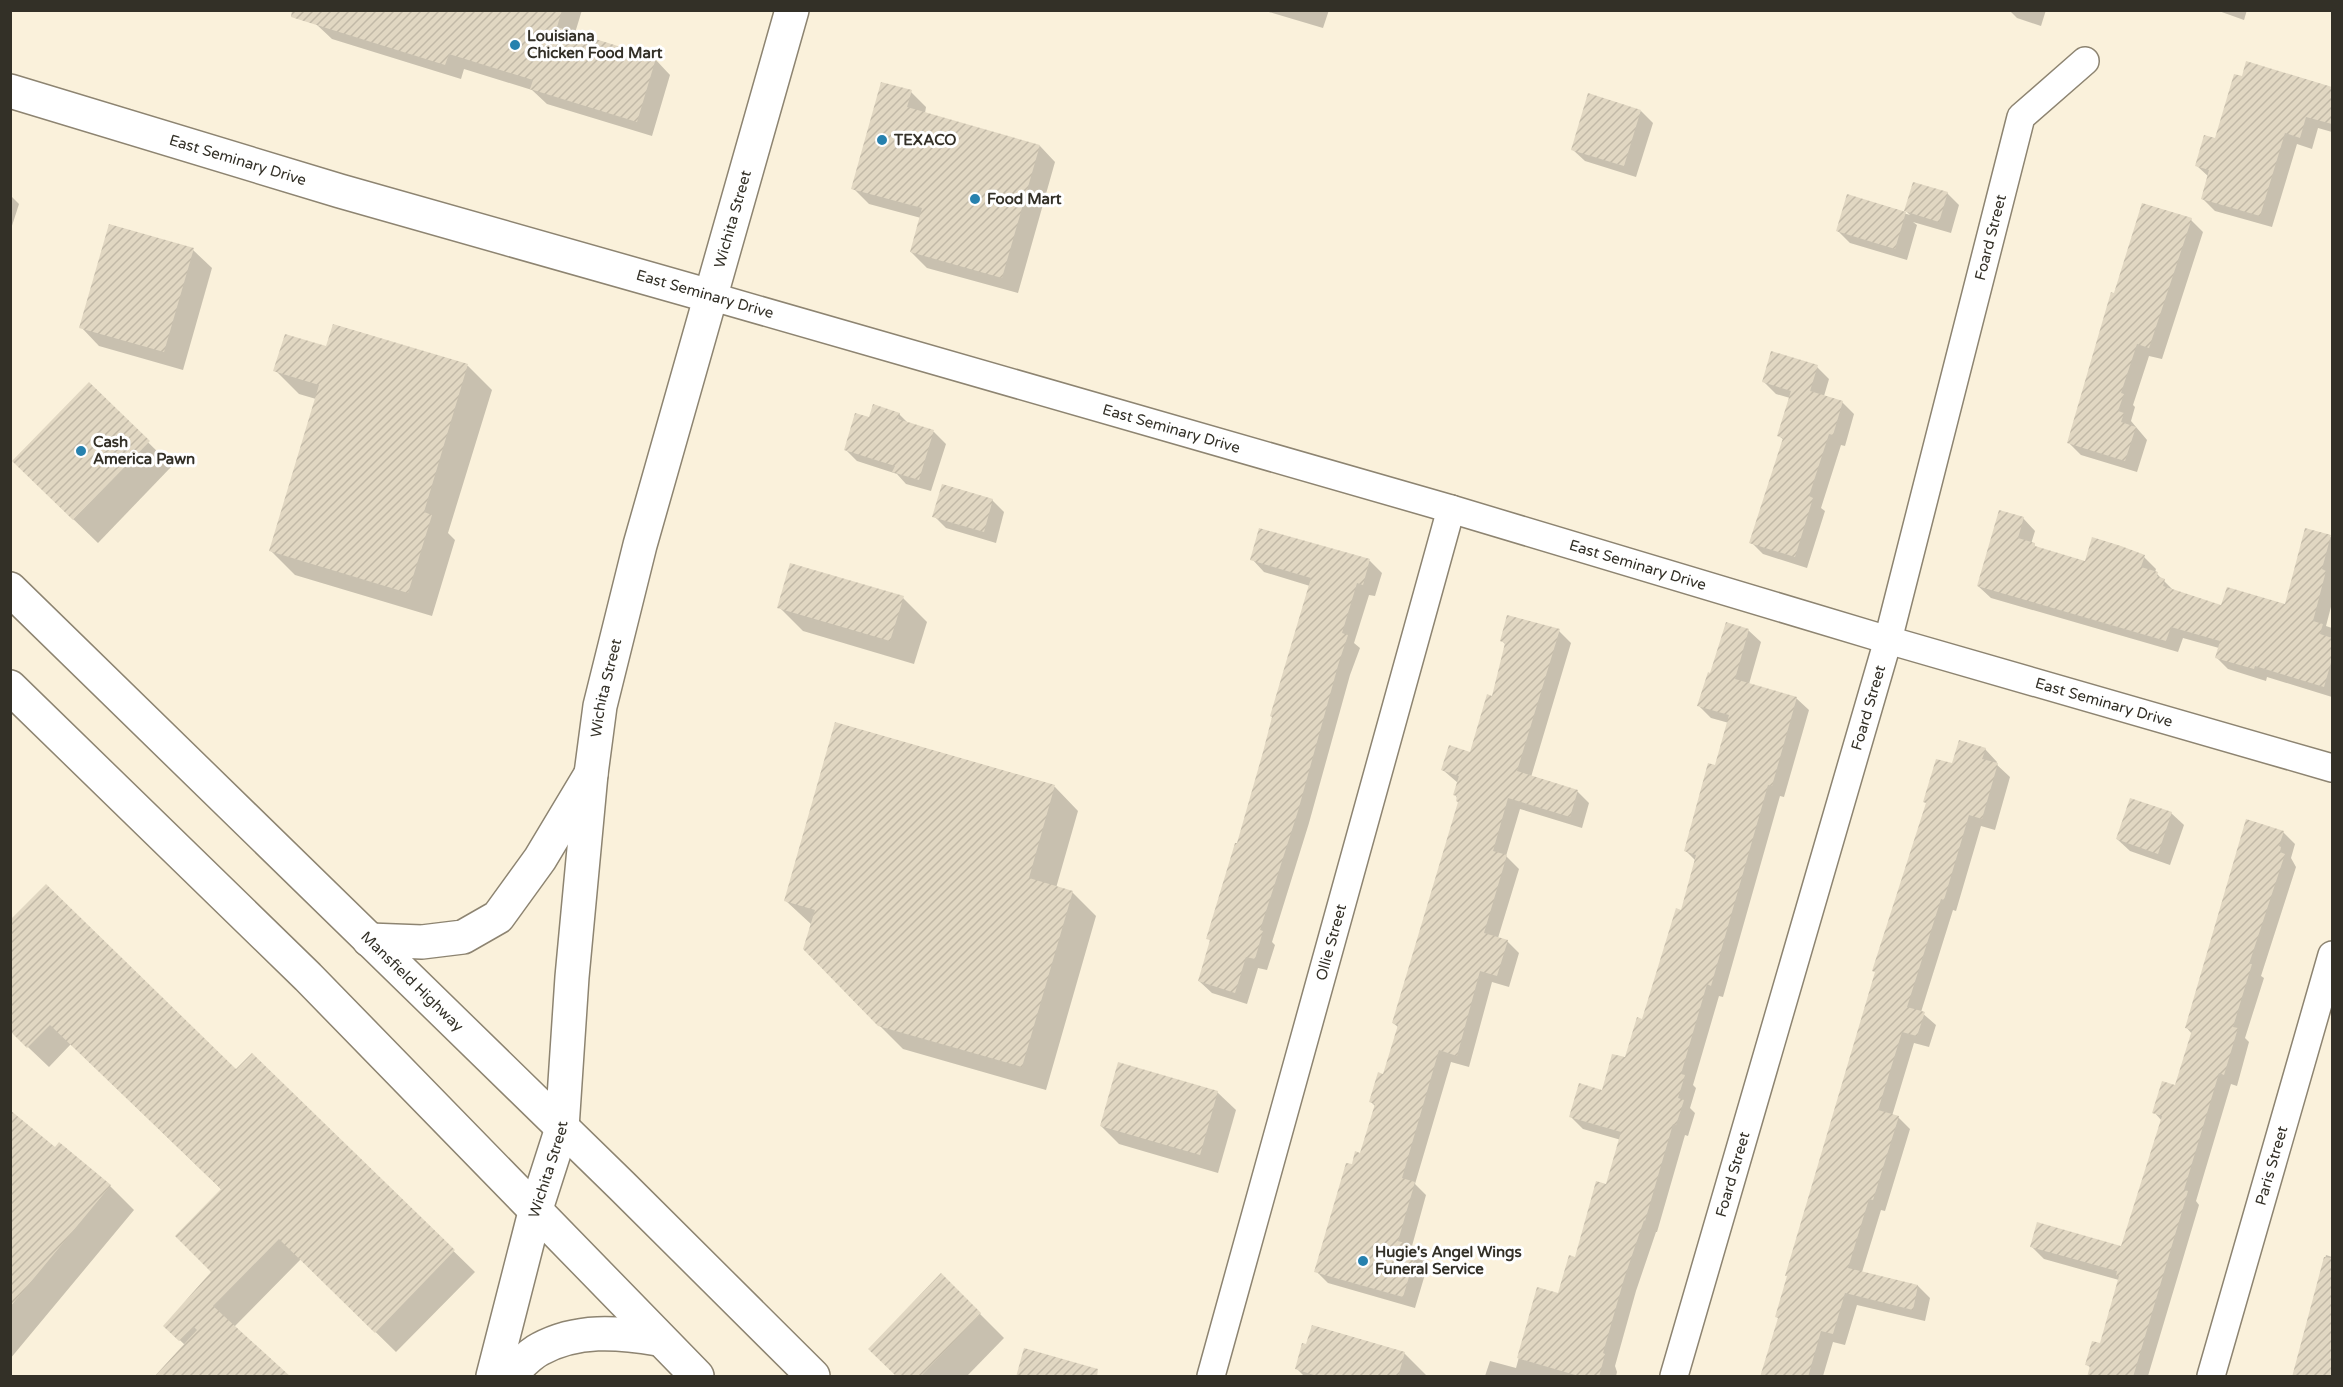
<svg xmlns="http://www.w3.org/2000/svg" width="2343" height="1387" font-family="'Varela Round',sans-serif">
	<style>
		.shadow { fill: #0003 }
		.building { fill: url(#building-hatch) }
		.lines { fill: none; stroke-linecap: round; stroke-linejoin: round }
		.street-casing { stroke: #8d8471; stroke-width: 30 }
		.secondary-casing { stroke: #8d8471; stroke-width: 36 }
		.primary-casing { stroke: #8d8471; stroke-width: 36 }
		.street { stroke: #fff; stroke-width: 27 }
		.secondary { stroke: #fff; stroke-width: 33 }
		.primary { stroke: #fff; stroke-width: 33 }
		.poi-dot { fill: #2681ae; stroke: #fff; stroke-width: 2 }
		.labels { text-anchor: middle; stroke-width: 6; stroke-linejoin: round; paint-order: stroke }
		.poi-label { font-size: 15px; font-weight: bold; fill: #333027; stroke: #fff; text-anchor: start }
		.street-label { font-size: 15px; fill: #333027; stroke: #fff }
	</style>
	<defs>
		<pattern id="building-hatch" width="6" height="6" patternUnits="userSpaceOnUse" patternTransform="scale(1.5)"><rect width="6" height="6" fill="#e1d7c2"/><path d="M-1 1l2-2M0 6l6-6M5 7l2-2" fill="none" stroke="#c2b9a7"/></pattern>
	</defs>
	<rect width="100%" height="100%" fill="#faf1db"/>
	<g class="shadow">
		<path d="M320,10H582L575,33L655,59L670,75L652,136L547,104L532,90L464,69L461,79L332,39L316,24Z"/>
		<path d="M1262,10H1329L1323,28Z"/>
		<path d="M2009,10H2046L2041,26L2017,18Z"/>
		<path d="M2216,10H2247L2244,20Z"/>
		<path d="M2247,62L2332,88V132L2318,128L2312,149L2297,144L2272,227L2215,211L2203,199L2209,177L2197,166L2216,140L2243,78Z"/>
		<path d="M911,92L926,107L925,113L1040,146L1055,162L1018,293L927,268L911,252L921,218L869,204L853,188Z"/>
		<path d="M1641,111L1653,123L1636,177L1585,161L1572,149Z"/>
		<path d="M1947,193L1959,205L1951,233L1913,222L1917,225L1907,260L1850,243L1838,231L1848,196L1910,215L1906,211Z"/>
		<path d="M10,195L19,204L10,232Z"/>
		<path d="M2191,220L2203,232L2162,359L2149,356L2133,405L2135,407L2131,421L2147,440L2137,472L2081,455L2069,443L2115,295Z"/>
		<path d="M193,250L212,268L183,370L99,346L81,327Z"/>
		<path d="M334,326L468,366L492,390L448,533L455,540L432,616L295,575L271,551L316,399L299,394L275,370L327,348Z"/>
		<path d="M1817,367L1829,379L1824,396L1842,402L1854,414L1845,446L1841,445L1821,508L1825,511L1807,568L1763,554L1751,542L1784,440L1779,436L1790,398L1776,394L1764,382Z"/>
		<path d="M89,384L172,466L98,543L38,485Z"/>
		<path d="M899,414L909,424L934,432L946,444L931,491L906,484L897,474L857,461L845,449L870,419Z"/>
		<path d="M992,500L1004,512L996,543L946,528L934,516Z"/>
		<path d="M2023,518L2035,531L2031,544L2038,548L2086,563L2144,557L2156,569L2155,572L2175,592L2222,607L2286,606L2306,530L2331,537L2332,539V603L2326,626L2332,628V697L2267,677L2266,681L2228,669L2216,657L2219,648L2183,638L2178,652L1991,598L1978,586Z"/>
		<path d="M1260,529L1370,561L1382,573L1375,596L1369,595L1354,643L1360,648L1350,675L1309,823L1272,942L1275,945L1267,970L1258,968L1247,1004L1212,993L1199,981L1211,942L1208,938L1238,845L1310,586L1264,572L1252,559Z"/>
		<path d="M903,598L927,622L914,664L803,631L779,607Z"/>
		<path d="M1748,630L1761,642L1749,684L1796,698L1809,710L1784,797L1780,796L1723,997L1719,996L1693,1085L1696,1088L1690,1108L1695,1113L1688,1136L1685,1135L1657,1232H1656L1636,1291L1615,1366L1617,1372L1616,1376H1485L1490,1361L1516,1368L1538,1289L1559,1295L1607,1186L1621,1140L1583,1129L1571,1117L1603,1091L1626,1059L1643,1021L1682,911L1696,861L1686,851L1716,767L1729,723L1711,718L1699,706L1711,675Z"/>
		<path d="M1559,631L1571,643L1531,777L1577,791L1589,803L1582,828L1520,809L1506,856L1519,869L1498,938L1507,941L1519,953L1509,987L1492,982L1469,1067L1451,1062L1415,1184L1426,1195L1412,1246L1429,1261L1415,1308L1328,1283L1316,1271L1353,1166L1362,1154L1375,1106L1371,1102L1384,1076L1398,1027L1393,1023L1459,802L1455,794L1458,783L1443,770L1471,754L1493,697L1506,645L1502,641Z"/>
		<path d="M836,724L1055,787L1078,811L1056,888L1072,892L1096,916L1046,1090L903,1049L879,1025L812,925L786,901Z"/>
		<path d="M1985,749L1997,762L1996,764L2010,777L1995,830L1981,826L1956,911L1953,910L1921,1012L1936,1025L1929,1047L1914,1043L1892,1116L1898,1117L1910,1129L1885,1211L1881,1210L1862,1272L1918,1286L1930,1298L1925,1321L1857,1305L1845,1345L1833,1342L1823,1376H1761L1779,1319L1927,804L1925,802L1953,765Z"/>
		<path d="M2171,813L2184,825L2170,865L2130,851L2117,839Z"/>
		<path d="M2283,832L2295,844L2291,858L2296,867L2261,976L2264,978L2245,1038L2249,1042L2237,1086L2231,1084L2196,1201L2199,1205L2148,1376H2088L2091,1368L2087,1365L2101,1345L2119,1280L2044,1259L2032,1247L2122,1248L2162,1121L2154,1112L2176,1086L2192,1034L2186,1027Z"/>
		<path d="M10,922L236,1071L252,1055L475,1272L396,1352L301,1259L234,1327L185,1345L165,1326L213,1272L222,1190L71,1044L49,1067L10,1030Z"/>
		<path d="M1217,1092L1236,1110L1218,1173L1119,1144L1101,1126Z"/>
		<path d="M10,1112L56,1149L110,1186L134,1210L10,1359Z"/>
		<path d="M2326,1255L2332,1257V1376H2293Z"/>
		<path d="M941,1275L1004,1338L967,1376H898Z"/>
		<path d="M1404,1353L1427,1376H1304L1297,1369Z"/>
	</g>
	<g class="building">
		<path d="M292,10H562L557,27L656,58L637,122L530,89L533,80L449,54L445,65L291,17Z"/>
		<path d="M2246,61L2332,87V124L2306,117L2300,138L2285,133L2260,216L2201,199L2209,170L2195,166L2204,135L2215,138L2234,74L2242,76Z"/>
		<path d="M881,82L912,90L907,107L1040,145L1002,278L910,252L922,208L851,189Z"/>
		<path d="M1588,93L1641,110L1624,166L1571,150Z"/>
		<path d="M1913,182L1948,192L1939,222L1904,211Z"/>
		<path d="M1847,194L1906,212L1895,249L1836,231Z"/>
		<path d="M2142,203L2192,218L2149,348L2137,344L2121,393L2124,394L2118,411L2124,413L2121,422L2136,427L2125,461L2067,443L2111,292L2114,293Z"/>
		<path d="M109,224L194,248L164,352L79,328Z"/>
		<path d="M333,324L468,364L424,512L432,515L408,593L269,551L319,385L273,371L285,334L326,346Z"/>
		<path d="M1771,351L1818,365L1810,391L1843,401L1833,435L1829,434L1809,496L1813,498L1795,557L1749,543L1783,438L1777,436L1791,391L1762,382Z"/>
		<path d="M89,382L150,441L73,520L12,461Z"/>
		<path d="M873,404L900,413L898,419L934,430L919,480L892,472L895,466L844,450L855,413L869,417Z"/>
		<path d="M942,484L993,499L984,532L932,517Z"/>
		<path d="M1999,510L2024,517L2018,538L2035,543V546L2085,561L2092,537L2121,546L2145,555L2141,567L2158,572L2157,576L2165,579L2163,586L2221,605L2227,587L2285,604L2305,528L2331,535L2322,569L2326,571L2313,621L2323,624L2320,634L2332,638V659L2324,687L2255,666L2254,669L2215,658L2220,641L2171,627L2166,641L1977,586Z"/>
		<path d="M1259,528L1370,559L1363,585L1357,583L1342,633L1348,635L1339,662L1298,811L1260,930L1263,931L1255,959L1246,957L1235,993L1198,981L1210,940L1206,939L1235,843H1237L1263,752L1272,717L1270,716L1311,578L1250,560Z"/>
		<path d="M790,563L904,596L890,641L777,608Z"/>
		<path d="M1507,615L1560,629L1517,771L1578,790L1570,817L1508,798L1493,851L1507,855L1484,933L1508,940L1497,976L1480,971L1457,1056L1439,1050L1402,1178L1415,1182L1398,1241L1418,1247L1403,1297L1314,1272L1346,1163L1352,1164L1355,1151L1360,1153L1375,1104L1369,1102L1378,1072L1383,1074L1398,1025L1392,1023L1458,802L1456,801L1457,796L1453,795L1459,776L1441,770L1449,745L1470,752L1487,694L1492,696L1505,643L1500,641Z"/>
		<path d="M1726,622L1749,629L1735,679L1797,697L1772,786L1768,785L1711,986L1707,984L1681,1074L1685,1075L1678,1098L1684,1100L1676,1125L1673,1124L1645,1221L1644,1220L1624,1279L1603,1353L1605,1354L1599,1377H1582L1517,1358L1537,1287L1558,1293L1569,1255L1575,1257L1596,1181L1606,1184L1621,1132L1569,1117L1579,1083L1602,1090L1612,1054L1625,1057L1637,1017L1642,1019L1676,908L1681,910L1696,855L1684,851L1708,763L1715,765L1729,715L1697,706L1708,672L1710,673Z"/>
		<path d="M835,722L1055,785L1029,878L1073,891L1022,1067L878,1026L803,949L815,910L784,901Z"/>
		<path d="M1959,740L1986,748L1982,759L1998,763L1982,819L1969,815L1944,900L1941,899L1907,1007L1925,1012L1917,1036L1902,1032L1878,1110L1899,1116L1873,1200L1869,1199L1848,1268L1918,1285L1913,1310L1845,1293L1833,1334L1821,1331L1808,1377H1760L1778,1318L1775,1317L1787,1276H1785L1875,972L1872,971L1926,803L1923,802L1936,759L1952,763Z"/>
		<path d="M2130,798L2172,812L2158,854L2116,839Z"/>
		<path d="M2246,819L2284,831L2279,846L2281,847L2280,852L2285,854L2249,964H2252L2233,1027L2238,1028L2224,1075L2219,1073L2184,1190L2188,1191L2133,1377H2087L2090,1366L2085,1365L2092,1341L2100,1343L2119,1276H2116L2117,1271L2030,1247L2037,1222L2121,1246L2162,1116L2152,1113L2162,1081L2175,1085L2192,1030L2185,1028Z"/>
		<path d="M46,884L236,1069L252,1053L455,1250L375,1333L279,1239L213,1306L291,1377H154L197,1330L194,1327L179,1341L163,1326L211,1272L175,1236L221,1189L50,1025L27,1048L10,1031V920Z"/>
		<path d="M1118,1062L1218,1091L1200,1155L1100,1126Z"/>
		<path d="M10,1110L55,1147L59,1142L111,1185L10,1307Z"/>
		<path d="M2324,1257L2332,1258V1377H2292Z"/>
		<path d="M941,1273L981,1313L920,1377H897L868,1349Z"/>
		<path d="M1312,1325L1405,1352L1398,1377H1320L1295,1369L1302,1343L1306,1344Z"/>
		<path d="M1024,1348L1098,1369L1097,1377H1016Z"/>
	</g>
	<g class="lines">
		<defs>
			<g id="street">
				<path id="s1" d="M710,296L1451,509L1888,640L2332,768"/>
				<path id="s2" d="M1211,1376L1451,509"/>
				<path id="s3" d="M1674,1376L1888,640L2021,117L2085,61"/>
				<path id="s4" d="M2211,1376L2332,955"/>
			</g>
			<g id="secondary">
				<path id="s5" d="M10,91L340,191L710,296"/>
				<path id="s6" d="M493,1376L535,1212L562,1128L572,977L591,774L600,706L640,545L792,10"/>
			</g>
			<g id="primary">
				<path id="s7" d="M10,589L622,1186L813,1376"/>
				<path d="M10,687L308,977L697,1376"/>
				<path d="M369,940L422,942L463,937L498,917L540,859L591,774"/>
				<path d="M508,1376C518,1368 528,1355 540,1349C577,1329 617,1332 658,1339"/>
			</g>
		</defs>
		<use href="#street" class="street-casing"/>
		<use href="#secondary" class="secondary-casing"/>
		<use href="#primary" class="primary-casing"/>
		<use href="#street" class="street"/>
		<use href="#secondary" class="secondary"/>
		<use href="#primary" class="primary"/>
	</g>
	<g class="poi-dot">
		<circle cx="515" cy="45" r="6"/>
		<circle cx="882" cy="140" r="6"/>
		<circle cx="975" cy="199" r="6"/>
		<circle cx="81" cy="451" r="6"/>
		<circle cx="1363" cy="1261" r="6"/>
	</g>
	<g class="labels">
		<g class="poi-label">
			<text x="527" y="41">Louisiana<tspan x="527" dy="17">Chicken Food Mart</tspan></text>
			<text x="894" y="145">TEXACO</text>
			<text x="987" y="204">Food Mart</text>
			<text x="93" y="447">Cash<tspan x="93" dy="17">America Pawn</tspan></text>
			<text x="1375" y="1257">Hugie's Angel Wings<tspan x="1375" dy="17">Funeral Service</tspan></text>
		</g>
		<g class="street-label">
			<text dy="5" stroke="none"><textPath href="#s5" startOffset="238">East Seminary Drive</textPath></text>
			<text dy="5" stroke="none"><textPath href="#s6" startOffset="1186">Wichita Street</textPath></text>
			<text dy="5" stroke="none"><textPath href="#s3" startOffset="1182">Foard Street</textPath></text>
			<text transform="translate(705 294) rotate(16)" y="5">East Seminary Drive</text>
			<text dy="5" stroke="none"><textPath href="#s1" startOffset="480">East Seminary Drive</textPath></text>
			<text dy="5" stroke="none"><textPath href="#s1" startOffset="966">East Seminary Drive</textPath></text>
			<text dy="5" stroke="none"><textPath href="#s6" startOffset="700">Wichita Street</textPath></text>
			<text dy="5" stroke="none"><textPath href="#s1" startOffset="1452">East Seminary Drive</textPath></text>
			<text dy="5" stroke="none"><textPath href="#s3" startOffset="696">Foard Street</textPath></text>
			<text dy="5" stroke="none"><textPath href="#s2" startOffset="450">Ollie Street</textPath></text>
			<text dy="5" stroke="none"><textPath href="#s7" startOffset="562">Mansfield Highway</textPath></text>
			<text dy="5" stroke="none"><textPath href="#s4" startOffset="219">Paris Street</textPath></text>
			<text dy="5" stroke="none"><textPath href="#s6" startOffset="214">Wichita Street</textPath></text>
			<text dy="5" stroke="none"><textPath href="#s3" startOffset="210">Foard Street</textPath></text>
		</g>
	</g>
	<rect width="2343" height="1387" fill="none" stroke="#333027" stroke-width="24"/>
</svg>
